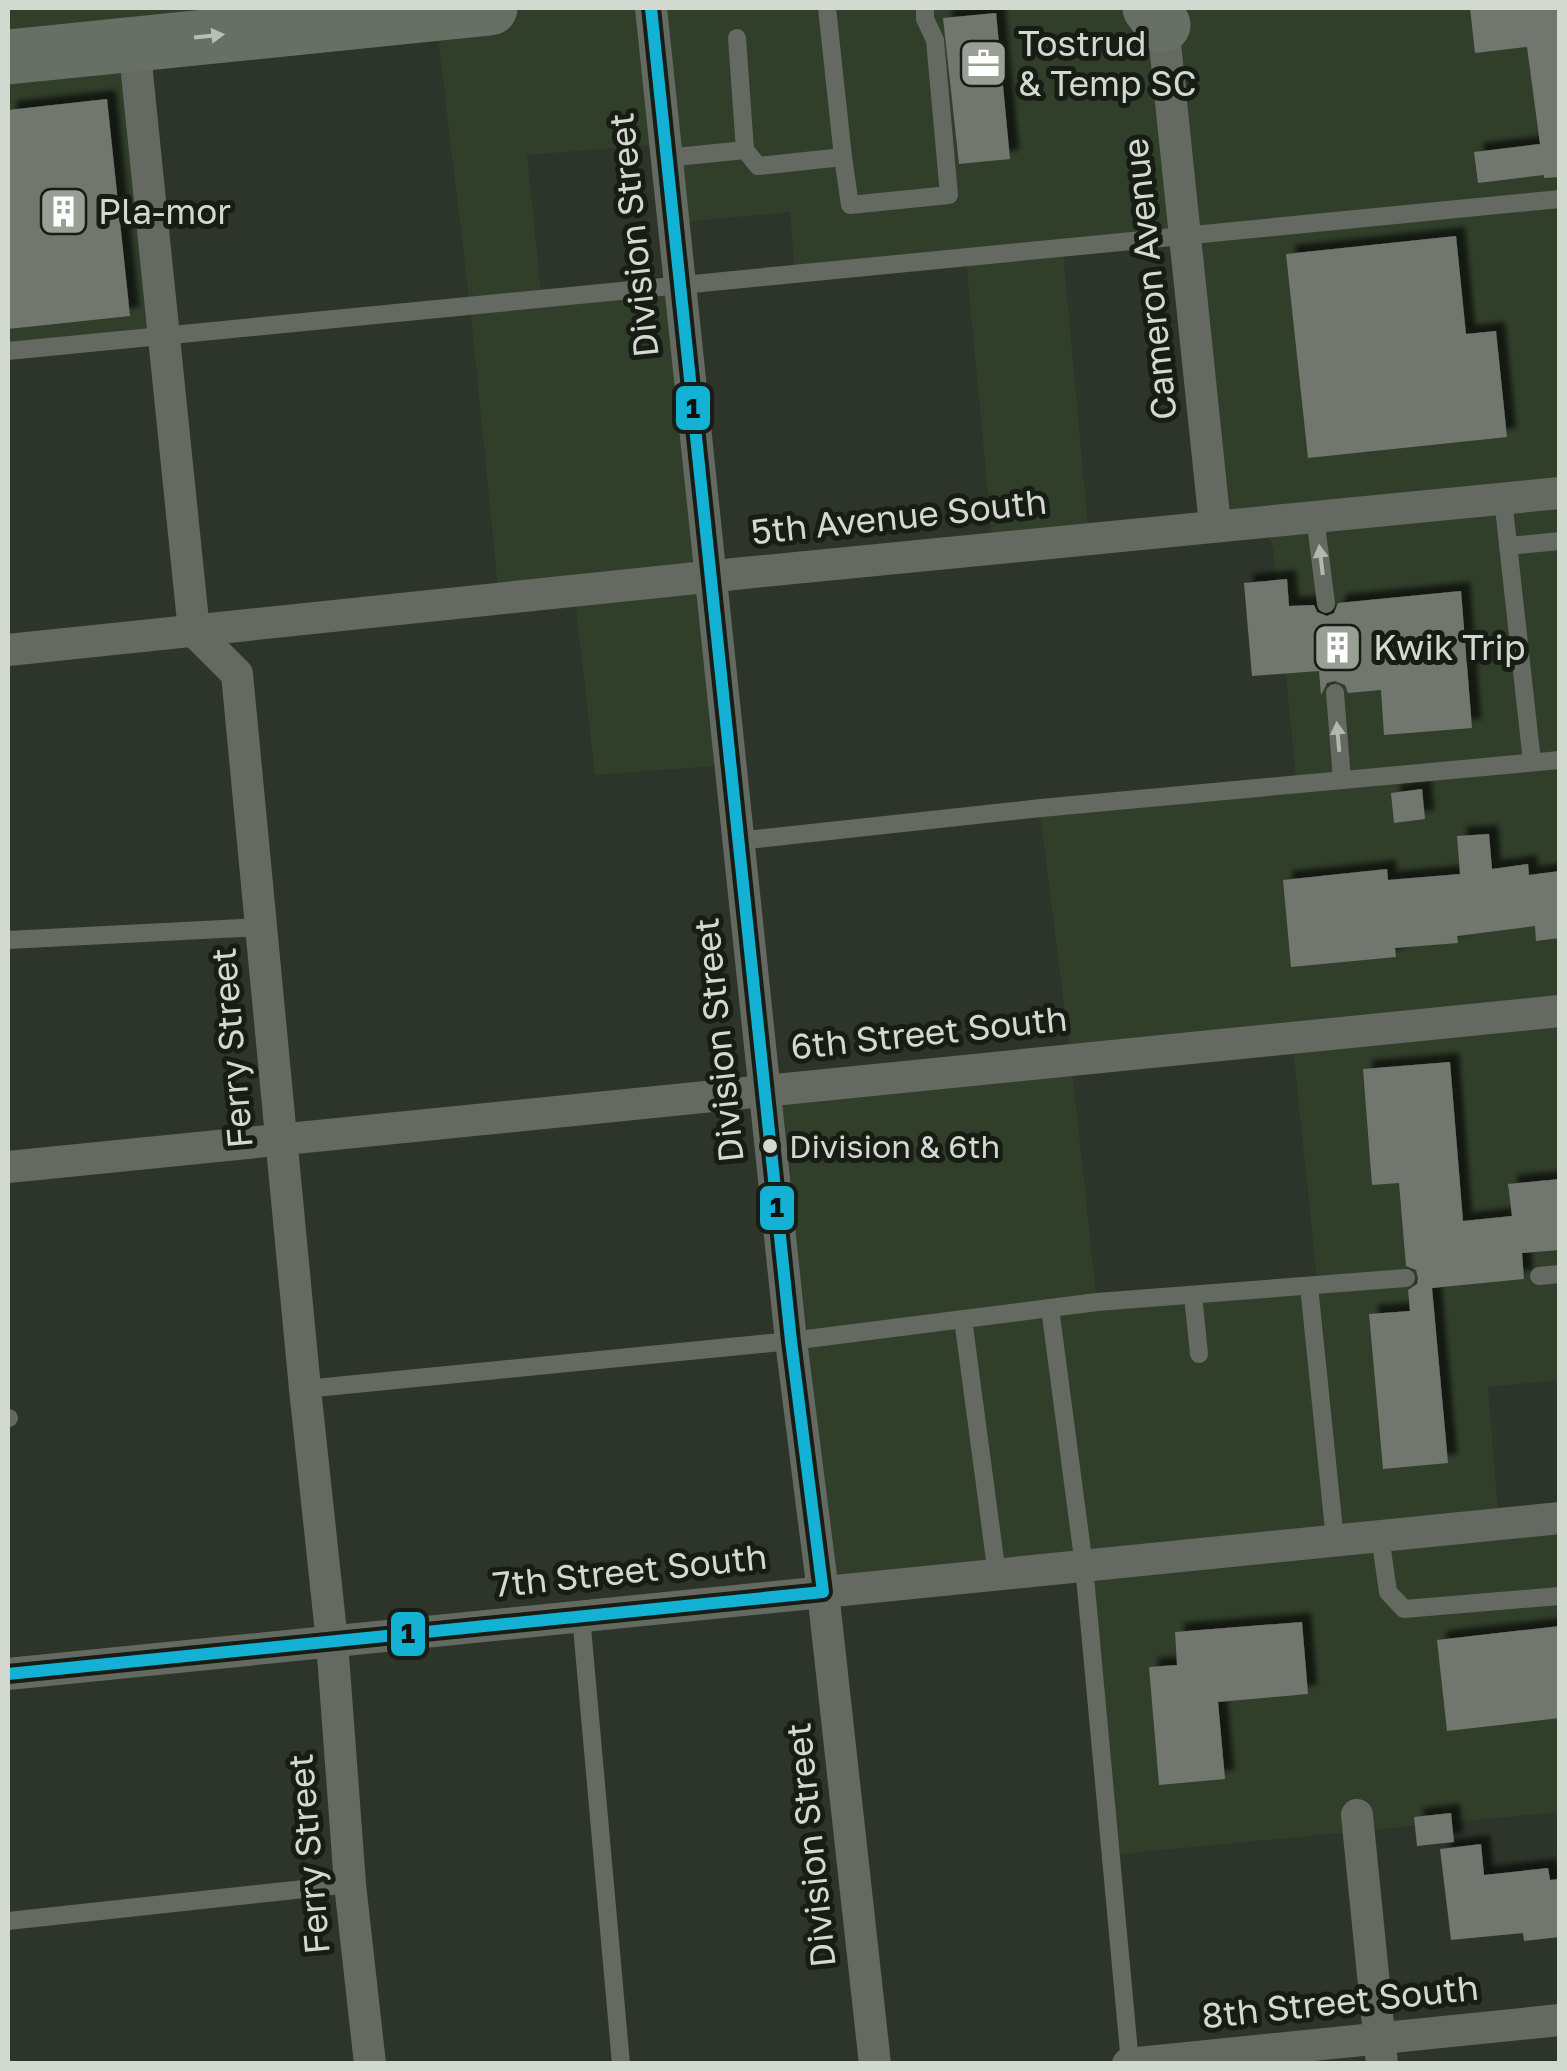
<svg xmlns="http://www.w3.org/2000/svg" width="1567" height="2071" font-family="'Golos Text',sans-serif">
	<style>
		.built { fill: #303e2a; fill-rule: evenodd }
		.building { fill: #71766e; filter: url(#shadow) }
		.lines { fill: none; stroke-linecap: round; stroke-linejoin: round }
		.lane { stroke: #646a62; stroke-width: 18 }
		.street { stroke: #646a62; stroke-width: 32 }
		.highway { stroke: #687066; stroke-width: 55 }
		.bus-1-casing { stroke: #171d15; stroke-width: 20 }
		.bus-1 { stroke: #13b2d5; stroke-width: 12 }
		.oneway { fill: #b8bfb5 }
		.oneway2 { fill: #b1b8ae }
		.bus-dot { fill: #d2d9cf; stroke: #171d15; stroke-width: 4 }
		.labels { text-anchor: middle; stroke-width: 10; stroke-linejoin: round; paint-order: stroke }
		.bus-label { font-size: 32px; fill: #d2d9cf; stroke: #171d15; text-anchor: start }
		.poi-label { font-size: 35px; fill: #d2d9cf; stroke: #171d15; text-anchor: start }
		.street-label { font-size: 35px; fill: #d2d9cf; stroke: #171d15 }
		.line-badge { stroke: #171d15; stroke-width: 4 }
		.pale-badge-label { font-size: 28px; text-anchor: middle; font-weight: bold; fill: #111 }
	</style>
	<defs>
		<filter id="shadow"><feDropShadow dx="9" dy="-9" stdDeviation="2.5" flood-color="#0009"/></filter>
	</defs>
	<rect width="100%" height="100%" fill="#2d342a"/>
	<path class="built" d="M8,8H1559V1380L1488,1387L1498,1510L1559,1505V1812L1111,1855L1084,1566L823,1592L764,1090L1071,1059L1040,813L1296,778L1273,549L1264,521L1215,525L1186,239L1063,251L1089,538L993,547L966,260L795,276L790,212L673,223L665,144L527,155L542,300L680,287L730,765L595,775L574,591L499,599L470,307L435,13L134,44L163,336L8,351ZM1292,1038L1317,1280L1097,1302L1071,1059Z"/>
	<g class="building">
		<path d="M1470,8H1560V177L1544,178V175L1478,183L1474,152L1540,144L1527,47L1475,53Z"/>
		<path d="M996,13L1010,159L959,164L943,18Z"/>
		<path d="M107,99L130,316L8,329V110Z"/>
		<path d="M1456,236L1466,334L1496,331L1507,437L1308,458L1286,254Z"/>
		<path d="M1287,579L1289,606L1314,605L1317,612L1327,616L1334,613L1338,603L1461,591L1472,728L1384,735L1381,690L1348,693L1345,685L1335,681L1327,683L1321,695L1319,671L1252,676L1244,583Z"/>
		<path d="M1422,789L1425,819L1394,823L1391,793Z"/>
		<path d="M1489,834L1492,869L1528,864L1529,875L1560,871V938L1536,941L1535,926L1457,936L1458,943L1395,948L1396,957L1291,967L1283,880L1387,869L1388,880L1460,874L1457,836Z"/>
		<path d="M1450,1062L1463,1221L1512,1216L1508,1184L1560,1179V1250L1522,1253L1524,1279L1432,1288L1448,1463L1383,1469L1369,1314L1410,1311L1408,1290L1417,1284L1418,1278L1416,1270L1406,1266L1399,1183L1372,1185L1363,1069Z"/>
		<path d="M1302,1622L1308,1694L1218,1702L1225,1779L1159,1785L1149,1667L1177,1665L1175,1632Z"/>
		<path d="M1560,1626V1718L1447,1731L1437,1640Z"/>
		<path d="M1451,1813L1454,1842L1417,1846L1414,1817Z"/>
		<path d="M1481,1844L1484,1875L1548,1868L1550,1880L1560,1879V1937L1524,1941L1523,1933L1451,1940L1440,1849Z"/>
	</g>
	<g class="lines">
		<g class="lane">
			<path d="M745,150L758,166L843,157L827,8"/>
			<path d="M843,157L850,205L949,195L935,40L925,19V8"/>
			<path d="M666,158L745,150L737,38"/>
			<path d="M8,351L1560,199"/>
			<path d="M1503,499L1532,762"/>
			<path d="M1315,517L1326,604"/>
			<path d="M1508,546L1560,541"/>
			<path d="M1335,693L1342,780"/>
			<path d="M738,841L1041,808L1560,760"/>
			<path d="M8,940L261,927"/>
			<path d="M1539,1276L1560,1274"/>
			<path d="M1309,1286L1335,1540"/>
			<path d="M1193,1295L1199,1354"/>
			<path d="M1050,1308L1084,1566L1130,2063"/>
			<path d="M963,1319L997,1575"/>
			<path d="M305,1389L791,1341L1097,1302L1406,1278"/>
			<path d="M8,1418H9"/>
			<path d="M1380,1536L1388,1592L1404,1609L1560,1596"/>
			<path d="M581,1616L621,2064"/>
			<path d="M8,1921L350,1884"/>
		</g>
		<g class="street">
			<path d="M651,8L791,1341L823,1592L875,2064"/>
			<path d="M1163,25L1215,525"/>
			<path d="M134,44L194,631L237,674L305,1389L332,1642L350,1884L370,2064"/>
			<path d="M8,650L744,573L1560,493"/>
			<path d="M8,1167L1560,1011"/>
			<path d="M8,1674L1560,1518"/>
			<path d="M1357,1815L1382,2064"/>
			<path d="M1128,2064L1560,2020"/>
		</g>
		<g class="highway">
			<path d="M1150,8L1163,25"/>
			<path d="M8,57L490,8"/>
		</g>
		<defs>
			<path id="bus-1" d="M8,1674L823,1592L791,1341L651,8"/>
		</defs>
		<use href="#bus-1" class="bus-1-casing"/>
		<use href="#bus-1" class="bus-1"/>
	</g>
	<defs><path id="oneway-solid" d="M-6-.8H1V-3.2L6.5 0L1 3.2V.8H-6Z" transform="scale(2.5)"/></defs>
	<use class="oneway" href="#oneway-solid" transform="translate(209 36) rotate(-6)"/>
	<g class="oneway2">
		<use href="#oneway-solid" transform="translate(1321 560) rotate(-97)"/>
		<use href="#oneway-solid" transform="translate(1338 737) rotate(-95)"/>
	</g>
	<defs>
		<symbol id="office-square" viewBox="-11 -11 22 22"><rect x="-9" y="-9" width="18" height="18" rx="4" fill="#989f95" stroke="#171d15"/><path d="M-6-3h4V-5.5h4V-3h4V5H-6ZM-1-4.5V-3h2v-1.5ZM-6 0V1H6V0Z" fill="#fff"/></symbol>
		<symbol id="building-square" viewBox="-11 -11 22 22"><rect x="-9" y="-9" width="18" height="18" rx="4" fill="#989f95" stroke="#171d15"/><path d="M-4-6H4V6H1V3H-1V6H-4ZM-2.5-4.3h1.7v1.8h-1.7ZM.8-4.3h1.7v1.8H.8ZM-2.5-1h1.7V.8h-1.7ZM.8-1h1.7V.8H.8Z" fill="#fff"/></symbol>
	</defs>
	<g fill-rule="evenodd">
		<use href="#office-square" x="956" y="36" width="55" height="55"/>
		<use href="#building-square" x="36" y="184" width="55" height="55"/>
		<use href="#building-square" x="1310" y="620" width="55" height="55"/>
	</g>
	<circle class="bus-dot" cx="770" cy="1146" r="9"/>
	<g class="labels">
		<g class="bus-label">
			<text x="789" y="1158">Division &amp; 6th</text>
		</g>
		<g class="poi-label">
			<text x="1018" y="56">Tostrud<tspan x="1018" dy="40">&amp; Temp SC</tspan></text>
			<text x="98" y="224">Pla-mor</text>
			<text x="1373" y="660">Kwik Trip</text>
		</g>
		<g class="street-label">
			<text transform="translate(634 235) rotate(-96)" y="12">Division Street</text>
			<text transform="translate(1150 279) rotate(-96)" y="12">Cameron Avenue</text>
			<text transform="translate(899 517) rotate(-6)" y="12">5th Avenue South</text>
			<text transform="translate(929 1033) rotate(-6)" y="12">6th Street South</text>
			<text transform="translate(719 1040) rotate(-96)" y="12">Division Street</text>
			<text transform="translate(232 1048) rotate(-95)" y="12">Ferry Street</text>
			<text transform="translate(630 1571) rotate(-6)" y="12">7th Street South</text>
			<text transform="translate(811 1845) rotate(-96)" y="12">Division Street</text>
			<text transform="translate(309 1854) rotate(-95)" y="12">Ferry Street</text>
			<text transform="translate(1340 2002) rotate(-6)" y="12">8th Street South</text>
		</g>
	</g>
	<g class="line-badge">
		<rect x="674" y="384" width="38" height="48" rx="10" fill="#13b2d5"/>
		<rect x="758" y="1184" width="38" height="48" rx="10" fill="#13b2d5"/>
		<rect x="389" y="1610" width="38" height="48" rx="10" fill="#13b2d5"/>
	</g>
	<g class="pale-badge-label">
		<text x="693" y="418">1</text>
		<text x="777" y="1217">1</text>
		<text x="408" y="1643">1</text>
	</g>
	<rect width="1567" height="2071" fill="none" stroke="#d2d9cf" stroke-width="20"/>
</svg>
